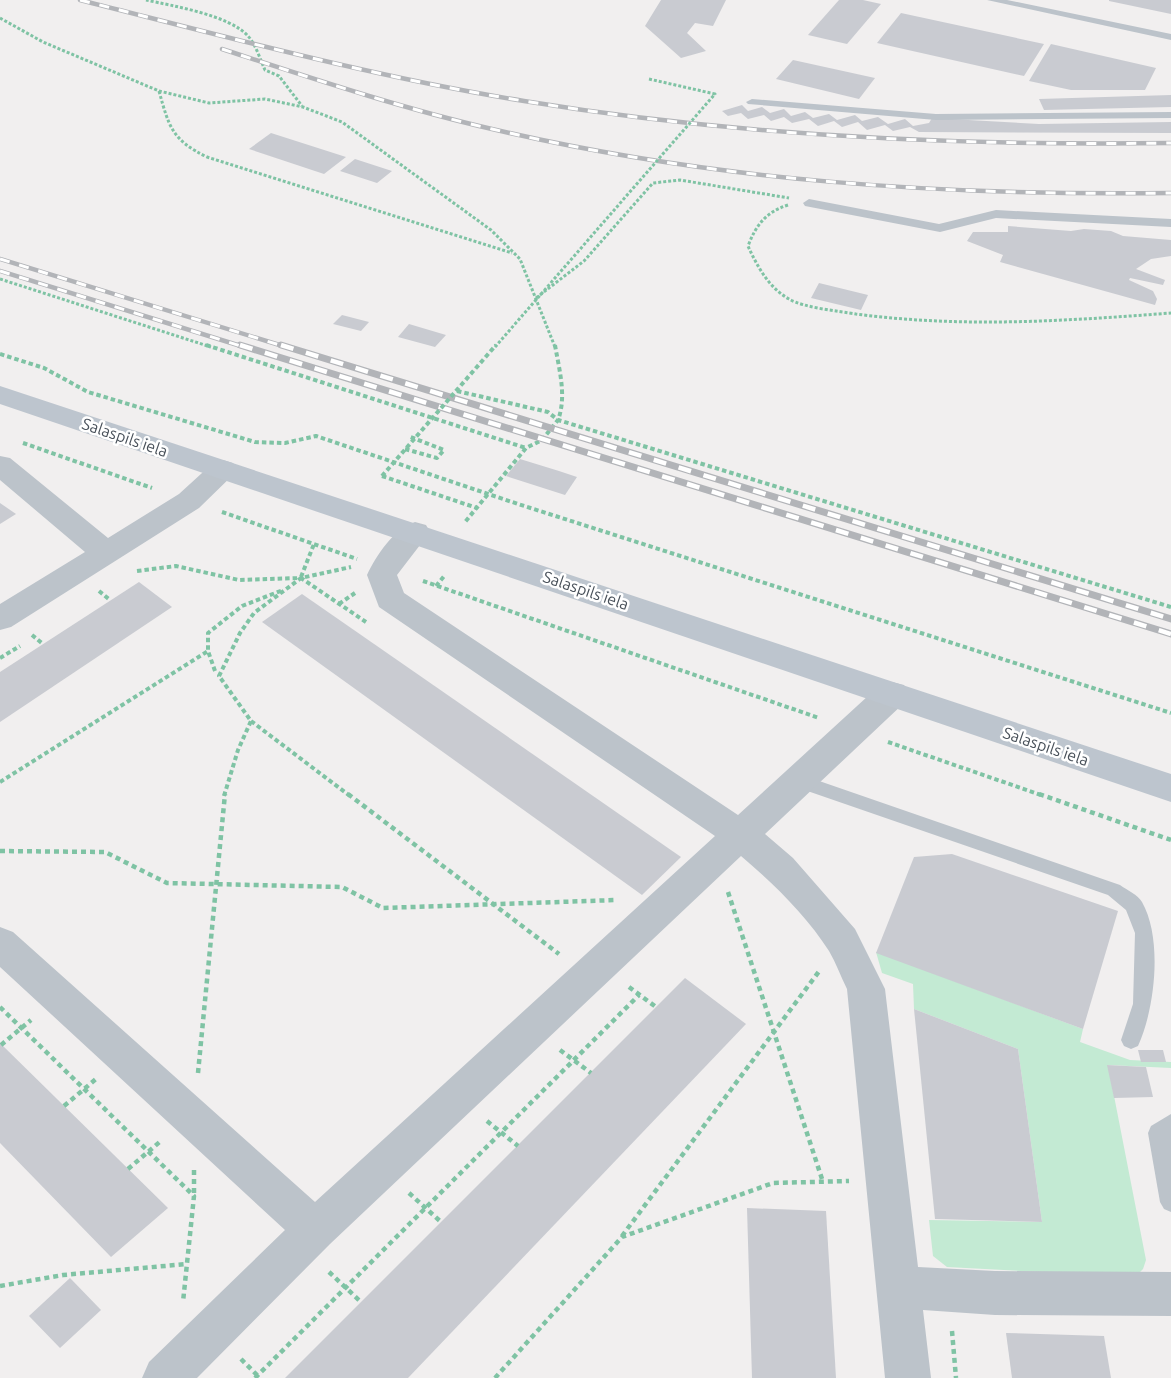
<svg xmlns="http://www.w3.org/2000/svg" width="1171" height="1378" font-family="Ubuntu,sans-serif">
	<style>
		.green { fill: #c3ead3 }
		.building { fill: #c9cbd1 }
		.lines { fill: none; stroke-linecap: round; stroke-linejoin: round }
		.path-far2 { stroke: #7fc3a4; stroke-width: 3; stroke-dasharray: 3 2; stroke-linecap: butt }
		.path-far1 { stroke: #7fc3a4; stroke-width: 4; stroke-dasharray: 4.5 3; stroke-linecap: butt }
		.path { stroke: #7fc3a4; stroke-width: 4.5; stroke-dasharray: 5 4; stroke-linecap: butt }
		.lane { fill: #bcc3ca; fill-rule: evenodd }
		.street { fill: #bcc3ca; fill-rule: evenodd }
		.secondary { fill: #bdc5ce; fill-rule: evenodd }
		.rail-far1-casing { stroke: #b2b4b8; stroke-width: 4.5 }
		.rail-casing { stroke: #b2b4b8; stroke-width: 7 }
		.rail-far1 { stroke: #fff; stroke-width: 3; stroke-dasharray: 10; stroke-linecap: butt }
		.rail { stroke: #fff; stroke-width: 4.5; stroke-dasharray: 13; stroke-linecap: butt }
		.path-bridge-far1 { stroke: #7fc3a4; stroke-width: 3; stroke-dasharray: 3 2; stroke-linecap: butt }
		.path-bridge { stroke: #7fc3a4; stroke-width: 4; stroke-dasharray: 4.5 3; stroke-linecap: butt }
		.labels { text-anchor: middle; stroke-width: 5; stroke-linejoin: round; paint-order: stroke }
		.street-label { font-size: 16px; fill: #49515a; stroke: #fff }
	</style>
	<rect width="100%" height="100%" fill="#f1efef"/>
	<path class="green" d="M876,952L1083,1029L1080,1042L1130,1060L1171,1062V1068L1108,1065L1146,1260L1143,1269L1135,1277L947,1267L933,1256L929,1220L1042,1222L1018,1049L914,1009L913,984L882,973Z"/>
	<g class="building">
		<path d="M661,0H726L713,26L695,23L687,33L706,51L681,58L645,26Z"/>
		<path d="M839,0H863L881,4L847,44L808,35Z"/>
		<path d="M1109,0H1171V14L1109,1Z"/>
		<path d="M901,13L1044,44L1024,76L877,43Z"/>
		<path d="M1051,44L1156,68L1145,90H1071L1029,81Z"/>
		<path d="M793,60L875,78L859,99L776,79Z"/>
		<path d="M1171,95V107L1044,110L1039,99Z"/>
		<path d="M742,105L748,111L762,107L770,113L784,109L791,116L805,112L813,118L829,114L837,120L855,115L862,121L878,117L888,124L905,119L913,126L929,123L932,118L1039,124L1171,122V133L919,132L910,127L893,131L885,125L867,130L858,122L842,127L834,121L818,126L809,119L792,123L784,117L771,121L764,115L748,119L741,113L728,116L722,111Z"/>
		<path d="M271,133L346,157L324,174L249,149Z"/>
		<path d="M355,159L392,171L377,183L340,171Z"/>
		<path d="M1008,226L1071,231L1084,229L1111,231L1123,236L1171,240V256L1151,259L1136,269L1165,280L1163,285L1130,278L1129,280L1153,291L1157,299L1155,305L1000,262L1003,255L967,241L973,232H1008Z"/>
		<path d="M819,283L868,295L861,310L811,298Z"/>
		<path d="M342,315L369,322L361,331L333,324Z"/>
		<path d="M409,324L446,335L435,347L398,337Z"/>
		<path d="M520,459L559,471L577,477L565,495L506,476Z"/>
		<path d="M0,503L16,514L0,524Z"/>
		<path d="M139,582L172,607L0,722V672Z"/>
		<path d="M302,594L681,857L642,895L262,622Z"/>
		<path d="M952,854L1118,911L1083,1029L876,953L914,857Z"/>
		<path d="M685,978L746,1024L408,1378H285Z"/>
		<path d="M914,1009L1018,1049L1042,1222L935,1219Z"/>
		<path d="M0,1043L168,1208L111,1257L0,1143Z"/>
		<path d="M1138,1050H1163L1166,1062H1141Z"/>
		<path d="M1107,1065L1146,1067L1153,1097L1114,1098Z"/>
		<path d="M747,1208L826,1211L836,1378H752Z"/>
		<path d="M70,1278L101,1310L60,1348L29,1316Z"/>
		<path d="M1006,1333L1104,1336L1111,1378H1012Z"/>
	</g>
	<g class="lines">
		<g class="path-far2">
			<path d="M146,0C173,6 229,15 248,36C256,45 260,59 265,70L279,76L302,106"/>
			<path d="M0,18L43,42L159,91L209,103L265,99L303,107L342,122L491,230L520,259L555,347"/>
			<path d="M649,79L715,94L702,109"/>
			<path d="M159,91C169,127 172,140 207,157L512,253"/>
			<path d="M788,205C766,212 756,225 748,246C757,266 769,288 789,299C804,308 839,311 856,314C962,328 1065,321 1171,313"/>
			<path d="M0,279L211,347"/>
			<path d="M536,298L584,261L653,183L680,180L789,198"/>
		</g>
		<g class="path-far1">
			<path d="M206,345L526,448"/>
			<path d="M555,345C559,369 567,396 558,420L1171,607"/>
			<path d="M0,354L44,368L88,392L255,442L285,443L316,436L518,504L1171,713"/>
			<path d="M457,391L548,412L558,420L542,440L526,448L465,522"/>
			<path d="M23,443L152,488"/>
			<path d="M405,449L437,458L444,450L408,436"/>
			<path d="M382,476L477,508"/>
			<path d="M222,512L357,559"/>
			<path d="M137,571L176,566L239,580L301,578L366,622"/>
			<path d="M301,577L314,544"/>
			<path d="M423,581L819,718"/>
			<path d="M436,586L445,575"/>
			<path d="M99,591L110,600"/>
			<path d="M339,604L355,593"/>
			<path d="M32,635L43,644"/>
			<path d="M0,658L20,646"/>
			<path d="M215,671L208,651V633L242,606L283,590"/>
			<path d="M251,721L350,796"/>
			<path d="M888,742L1044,796"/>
			<path d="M0,782L208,651"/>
			<path d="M224,796L238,750L251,721L219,676L240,633L254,613L301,578L351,567"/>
		</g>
		<g class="path">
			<path d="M348,794L559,954"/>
			<path d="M1039,794L1171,840"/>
			<path d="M0,851L105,852L167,883L342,887L383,908L617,900"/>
			<path d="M728,892L823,1182"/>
			<path d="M629,987L656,1007"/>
			<path d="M0,1007L194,1196L183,1302"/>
			<path d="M1,1045L31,1020"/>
			<path d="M560,1050L591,1073"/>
			<path d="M198,1073L225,794"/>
			<path d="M64,1106L96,1079"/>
			<path d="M487,1121L518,1146"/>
			<path d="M128,1169L162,1140"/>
			<path d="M194,1170V1196"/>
			<path d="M409,1193L441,1222"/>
			<path d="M622,1236L820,970"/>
			<path d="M329,1272L361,1302"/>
			<path d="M0,1286L63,1275L187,1264"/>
			<path d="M952,1331L956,1378"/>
			<path d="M241,1359L260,1378"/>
			<path d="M255,1378L639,995"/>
			<path d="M495,1378L622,1237L773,1183L849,1181"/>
		</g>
		<g class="lane">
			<path d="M987,0H1007L1171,34V40Z"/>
			<path d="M752,99L936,114L1171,112V118L936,120L748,104L746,102Z"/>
			<path d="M809,199L939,224L996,210L1171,219V227L996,218L940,232L805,206L803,203Z"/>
			<path d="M799,774L1120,885C1127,890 1138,895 1142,902C1163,939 1155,1009 1138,1046L1131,1049L1124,1046L1121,1040L1133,1004L1135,933L1126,910L1108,895L793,786L790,781L793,776Z"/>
			<path d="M1171,1114V1212L1164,1209L1160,1202L1148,1133L1151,1126Z"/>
		</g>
		<g class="street">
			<path d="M0,456L10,458L108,538L179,494L213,463L223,460L233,463L238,470L199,508L11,627L0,630V604L85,552L0,480Z"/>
			<path d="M415,522L426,525L430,532L397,575L404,593L738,815L880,685L892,682L904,685L909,694L904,703L765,834L793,858L855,929L885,989L918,1267L995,1271L1171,1272V1316L995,1315L923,1310L931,1378H885L847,989C841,977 836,963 829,951C807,916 773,883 741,856L330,1244L197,1378H142L149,1362L285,1230L0,967V927L13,932L315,1202L715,836L379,607L367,575C376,556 394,528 415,522Z"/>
		</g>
		<path class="secondary" d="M0,386L1171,774V802L0,404Z"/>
		<defs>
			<g id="rail-far1">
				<path d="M80,0C227,37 374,77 524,101C738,136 954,146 1171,143"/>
				<path d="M222,49C311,78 400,108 492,129C715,181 942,196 1171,193"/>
				<path d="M0,259L286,347"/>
				<path d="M0,271L244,347"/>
			</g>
			<g id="rail">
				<path d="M240,345L1171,634"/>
				<path d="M281,345L1171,619"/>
			</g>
		</defs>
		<use href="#rail-far1" class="rail-far1-casing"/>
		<use href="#rail" class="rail-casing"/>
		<use href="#rail-far1" class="rail-far1"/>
		<use href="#rail" class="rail"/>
		<path class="path-bridge-far1" d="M495,347L702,109"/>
		<path class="path-bridge" d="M382,476L496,345"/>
	</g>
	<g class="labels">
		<g class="street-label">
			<text transform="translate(125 437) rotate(19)" y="6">Salaspils iela</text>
			<text transform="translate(586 590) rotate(19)" y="6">Salaspils iela</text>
			<text transform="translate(1046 746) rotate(19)" y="6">Salaspils iela</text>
		</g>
	</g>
</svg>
